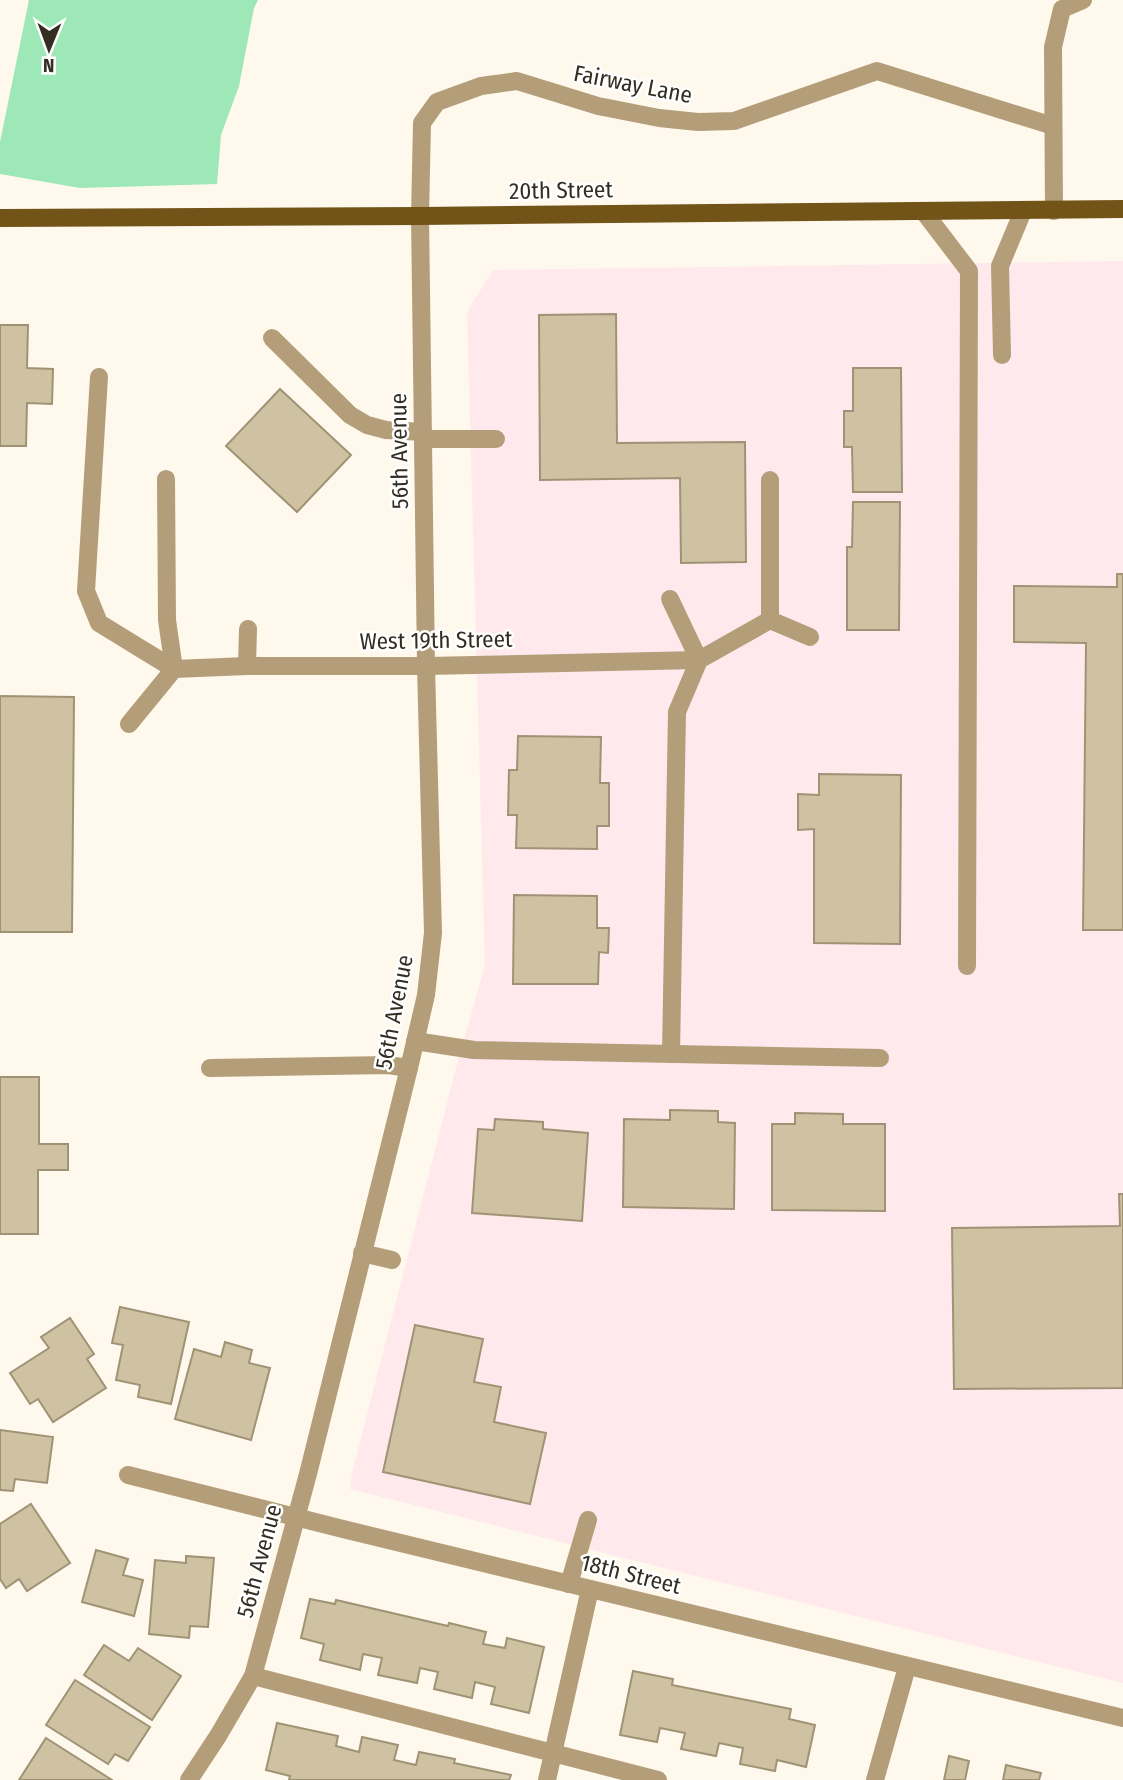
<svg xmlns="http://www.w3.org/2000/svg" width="1123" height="1780" font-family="'Fira Sans Condensed',sans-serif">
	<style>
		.commercial { fill: #ffe9ec }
		.green { fill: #9de8b6 }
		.building { fill: #cfc2a2; stroke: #a09375; stroke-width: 2 }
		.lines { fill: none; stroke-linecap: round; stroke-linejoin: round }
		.minor { stroke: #b49e7a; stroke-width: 18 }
		.major { stroke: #725419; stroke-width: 18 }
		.labels { text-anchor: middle; stroke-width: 5; stroke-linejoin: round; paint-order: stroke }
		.street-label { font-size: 23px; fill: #332e21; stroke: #fff }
	</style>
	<rect width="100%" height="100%" fill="#fef9ec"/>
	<path class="commercial" d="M1123,261V1683L350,1489L352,1473L455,1072L485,965L467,312L493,270Z"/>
	<path class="green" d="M29,0H258L254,8L239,86L221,135L217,184L80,188L0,174V142Z"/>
	<g class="building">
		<path d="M616,314L617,443L745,442L746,562L681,563L680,478L540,480L539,315Z"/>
		<path d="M0,325H28L27,368L53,369L52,404L27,403L26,446H0Z"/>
		<path d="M853,368H901L902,492H853L852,447H844V411H853Z"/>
		<path d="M280,389L351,455L297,512L226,446Z"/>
		<path d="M853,502H900L899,630H847V547H852Z"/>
		<path d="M1117,574H1123V930H1083L1086,643L1014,642V586L1117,587Z"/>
		<path d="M0,696L74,697L72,932H0Z"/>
		<path d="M518,736L601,737L600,783H609V826H597V849L516,848L517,815H508L509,770H517Z"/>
		<path d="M819,774L901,775L900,944L814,943V829L798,830V794L819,795Z"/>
		<path d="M514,895L597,896V928H609L608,953L599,952L598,984H513Z"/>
		<path d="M0,1077H39V1144H68V1170H38V1234H0Z"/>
		<path d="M670,1110L718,1111V1122L735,1123L734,1209L623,1207L624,1119L670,1120Z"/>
		<path d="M795,1113L843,1114V1124H885V1211L772,1210V1124H795Z"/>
		<path d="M495,1119L543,1122V1129L588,1133L582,1221L472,1213L478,1129L494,1130Z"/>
		<path d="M1119,1194H1123V1388L954,1389L952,1228L1120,1226Z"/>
		<path d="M120,1307L189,1322L171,1404L138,1397L140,1385L116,1380L123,1345L112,1343Z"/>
		<path d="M70,1318L94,1354L87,1359L106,1388L53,1422L38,1399L30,1404L10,1373L49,1348L41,1337Z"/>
		<path d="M415,1325L483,1339L474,1382L501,1387L494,1422L546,1433L530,1504L383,1472Z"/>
		<path d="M225,1342L252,1350L249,1363L270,1368L251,1440L175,1419L194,1349L221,1357Z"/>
		<path d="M0,1430L53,1437L47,1483L15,1479L13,1491L0,1490Z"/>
		<path d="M31,1504L70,1563L27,1591L19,1579L6,1588L0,1579V1524Z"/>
		<path d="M96,1550L128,1559L123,1575L143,1580L134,1616L82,1602Z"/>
		<path d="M186,1556L214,1558L208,1627L190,1626L189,1638L149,1634L155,1560L186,1563Z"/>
		<path d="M310,1599L335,1604L336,1600L448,1626L449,1623L486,1632L483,1644L505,1648L507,1638L544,1647L529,1713L491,1704L495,1687L475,1682L472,1698L434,1689L438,1672L420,1668L417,1683L378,1675L382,1658L363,1654L360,1670L320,1660L324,1644L301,1638Z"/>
		<path d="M104,1645L129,1661L138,1648L181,1676L152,1720L84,1675Z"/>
		<path d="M633,1671L673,1679L672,1685L791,1709L789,1719L815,1725L806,1767L777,1760L775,1771L740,1764L743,1748L719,1743L716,1756L681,1749L685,1733L660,1728L657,1742L620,1735Z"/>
		<path d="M75,1680L150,1727L128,1761L115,1754L108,1764L46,1725Z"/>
		<path d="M277,1723L338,1736L336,1746L359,1752L362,1737L398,1745L394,1760L416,1765L419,1752L455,1759L454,1763L511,1775L509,1780H289L290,1776L266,1770Z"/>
		<path d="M46,1738L112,1780H19Z"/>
		<path d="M949,1756L969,1761L965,1780H944Z"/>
		<path d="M1006,1765L1041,1773L1039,1780H1003Z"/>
	</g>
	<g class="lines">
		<g class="minor">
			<path d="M1054,211L1053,47L1062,9L1083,0"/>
			<path d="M924,212L969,271L967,966"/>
			<path d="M272,338L350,415L367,425L386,430L423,432"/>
			<path d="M1002,355L1000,266L1023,211"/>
			<path d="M99,377L86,591L99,623L174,669"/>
			<path d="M423,439H496"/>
			<path d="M770,480V620"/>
			<path d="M670,599L699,660"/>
			<path d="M247,666L248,629"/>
			<path d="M174,669L247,666H426L699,660"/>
			<path d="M129,724L174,669L167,620L166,479"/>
			<path d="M415,1041L474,1050L880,1058"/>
			<path d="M671,1054L677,712L699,660L770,620L810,637"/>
			<path d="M210,1068L388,1065L409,1068"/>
			<path d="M362,1253L392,1260"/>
			<path d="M128,1475L347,1530L1123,1718"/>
			<path d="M569,1584L588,1520"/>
			<path d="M253,1676L658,1780"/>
			<path d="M189,1780L218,1736L253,1676L308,1474L409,1068L426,995L433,933L426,666L420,216L422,123L437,102L481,86L517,81L598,106L659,118L698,122L734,121L877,71L1053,126"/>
			<path d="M547,1780L590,1589"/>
			<path d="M875,1780L907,1667"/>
		</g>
		<path class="major" d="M0,218L420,216L1123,209"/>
	</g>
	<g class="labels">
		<g class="street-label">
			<text transform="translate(633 84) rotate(11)" y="8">Fairway Lane</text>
			<text transform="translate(561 190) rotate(-1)" y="8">20th Street</text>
			<text transform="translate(399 451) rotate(-91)" y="8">56th Avenue</text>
			<text transform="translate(436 640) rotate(-1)" y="8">West 19th Street</text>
			<text transform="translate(394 1012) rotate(-79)" y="8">56th Avenue</text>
			<text transform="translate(259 1561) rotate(-75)" y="8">56th Avenue</text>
			<text transform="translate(631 1574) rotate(14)" y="8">18th Street</text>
		</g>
	</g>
	<g transform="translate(49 49) rotate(181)" stroke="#ffffff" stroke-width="5" paint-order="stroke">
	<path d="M0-5L12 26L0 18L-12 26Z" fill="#332e21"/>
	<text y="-10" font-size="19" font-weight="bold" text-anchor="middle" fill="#332e21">N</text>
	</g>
</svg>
